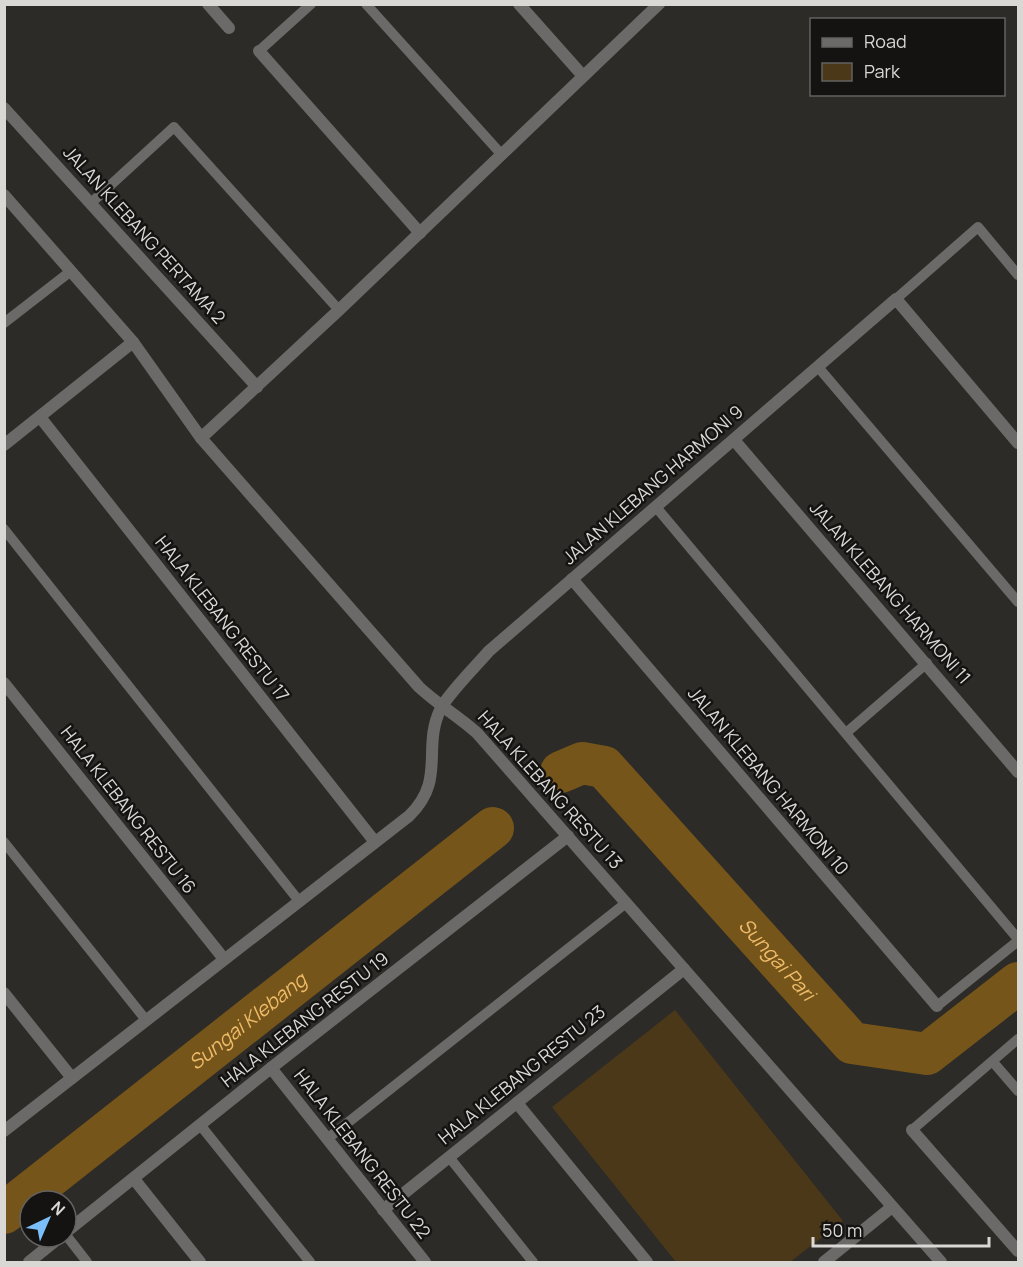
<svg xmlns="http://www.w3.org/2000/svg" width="1023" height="1267" font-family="Manrope,sans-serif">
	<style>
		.green { fill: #4b3818 }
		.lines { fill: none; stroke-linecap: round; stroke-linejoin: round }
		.river { stroke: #76551a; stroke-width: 42 }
		.service { stroke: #6b6a68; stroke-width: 10 }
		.minor { stroke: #6b6a68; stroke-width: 12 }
		.labels { text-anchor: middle; stroke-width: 5; stroke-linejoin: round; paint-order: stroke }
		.street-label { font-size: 18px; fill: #dad8d5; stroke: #141312 }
		.water-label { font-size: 20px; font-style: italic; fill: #eebb69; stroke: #141312 }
	</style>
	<rect width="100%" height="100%" fill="#2d2b27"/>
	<path class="green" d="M675,1010L843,1221L790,1262H676L552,1107Z"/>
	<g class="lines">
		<g class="river">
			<path id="s1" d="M561,772L582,763L604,767L852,1043L927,1054L1018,983"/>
			<path id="s2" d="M4,1213L493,828"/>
		</g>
		<g class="service">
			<path d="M366,4L502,155"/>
			<path d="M259,51L311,4"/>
			<path d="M91,203L174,127L339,310"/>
			<path d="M896,299L978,227L1018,275"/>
			<path d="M4,323L71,271"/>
			<path d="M818,367L1018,602"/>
			<path d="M656,507L1018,939"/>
			<path d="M4,529L299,901"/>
			<path d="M846,733L927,663"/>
			<path d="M4,842L146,1020"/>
			<path d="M937,1006L1018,941"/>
			<path d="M993,1062L1018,1091"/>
			<path d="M201,1126L310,1262"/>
			<path d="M912,1130L1018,1039"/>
			<path d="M327,1139L626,903"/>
			<path d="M449,1157L533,1262"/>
			<path d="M66,1235L87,1262"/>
		</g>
		<g class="minor">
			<path d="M208,4L229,28"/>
			<path d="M519,4L583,76"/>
			<path d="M259,51L420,233"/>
			<path d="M4,108L257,387"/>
			<path d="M4,195L133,342L201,438L419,687C437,704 458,716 477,733L941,1262"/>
			<path d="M40,417L375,842"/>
			<path d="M201,438L339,310L659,4"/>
			<path d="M734,440L1018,772"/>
			<path d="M4,445L133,342"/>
			<path d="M572,579L937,1006"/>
			<path d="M4,683L224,959"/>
			<path d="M4,993L72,1078"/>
			<path d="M271,1068L425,1262"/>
			<path d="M517,1103L647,1262"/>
			<path d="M912,1130L1018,1251"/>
			<path d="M4,1131L409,816C447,779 421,748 441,708C449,693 476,666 489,651L896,299L1018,443"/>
			<path d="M134,1179L200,1262"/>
			<path d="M383,1210L684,969"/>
			<path d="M66,1232L271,1068L568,836"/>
			<path d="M29,1262L60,1237"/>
			<path d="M824,1262L892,1207"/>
		</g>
	</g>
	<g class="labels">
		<g class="street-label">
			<text transform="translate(144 235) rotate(48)" y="6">JALAN KLEBANG PERTAMA 2</text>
			<text transform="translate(653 485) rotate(-41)" y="6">JALAN KLEBANG HARMONI 9</text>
			<text transform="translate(890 593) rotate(49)" y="6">JALAN KLEBANG HARMONI 11</text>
			<text transform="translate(222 619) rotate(52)" y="6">HALA KLEBANG RESTU 17</text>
			<text transform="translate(768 781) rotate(50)" y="6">JALAN KLEBANG HARMONI 10</text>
			<text transform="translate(550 790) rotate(48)" y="6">HALA KLEBANG RESTU 13</text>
			<text transform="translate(128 810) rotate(52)" y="6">HALA KLEBANG RESTU 16</text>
			<text transform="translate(305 1020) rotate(-38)" y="6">HALA KLEBANG RESTU 19</text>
			<text transform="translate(522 1075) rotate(-39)" y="6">HALA KLEBANG RESTU 23</text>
			<text transform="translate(362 1154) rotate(52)" y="6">HALA KLEBANG RESTU 22</text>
		</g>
		<g class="water-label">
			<text dy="7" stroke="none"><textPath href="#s1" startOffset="304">Sungai Pari</textPath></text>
			<text dy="7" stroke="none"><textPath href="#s2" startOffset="310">Sungai Klebang</textPath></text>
		</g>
	</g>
	<rect width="1023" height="1267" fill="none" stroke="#dad8d5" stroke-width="12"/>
	<rect x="810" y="18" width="195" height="78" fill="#141312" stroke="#636260" stroke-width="1.5"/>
	<rect x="822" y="38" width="30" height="9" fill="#6b6a68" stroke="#636260" stroke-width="1.5"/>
	<text x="864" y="48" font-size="18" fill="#dad8d5">Road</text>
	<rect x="822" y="63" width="30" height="18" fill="#4b3818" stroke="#636260" stroke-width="1.5"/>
	<text x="864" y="78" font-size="18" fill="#dad8d5">Park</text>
	<g transform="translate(48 1219) rotate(44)"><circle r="28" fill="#141312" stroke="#636260" stroke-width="1.5"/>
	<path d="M0-4.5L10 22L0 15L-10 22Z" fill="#7bbef9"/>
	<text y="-9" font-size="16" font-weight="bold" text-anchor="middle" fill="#dad8d5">N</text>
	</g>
	<path d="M813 1237v9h176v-9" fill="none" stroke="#dad8d5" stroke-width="3"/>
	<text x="822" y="1237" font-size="18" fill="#dad8d5" stroke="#141312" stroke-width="4.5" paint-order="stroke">50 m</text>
</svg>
